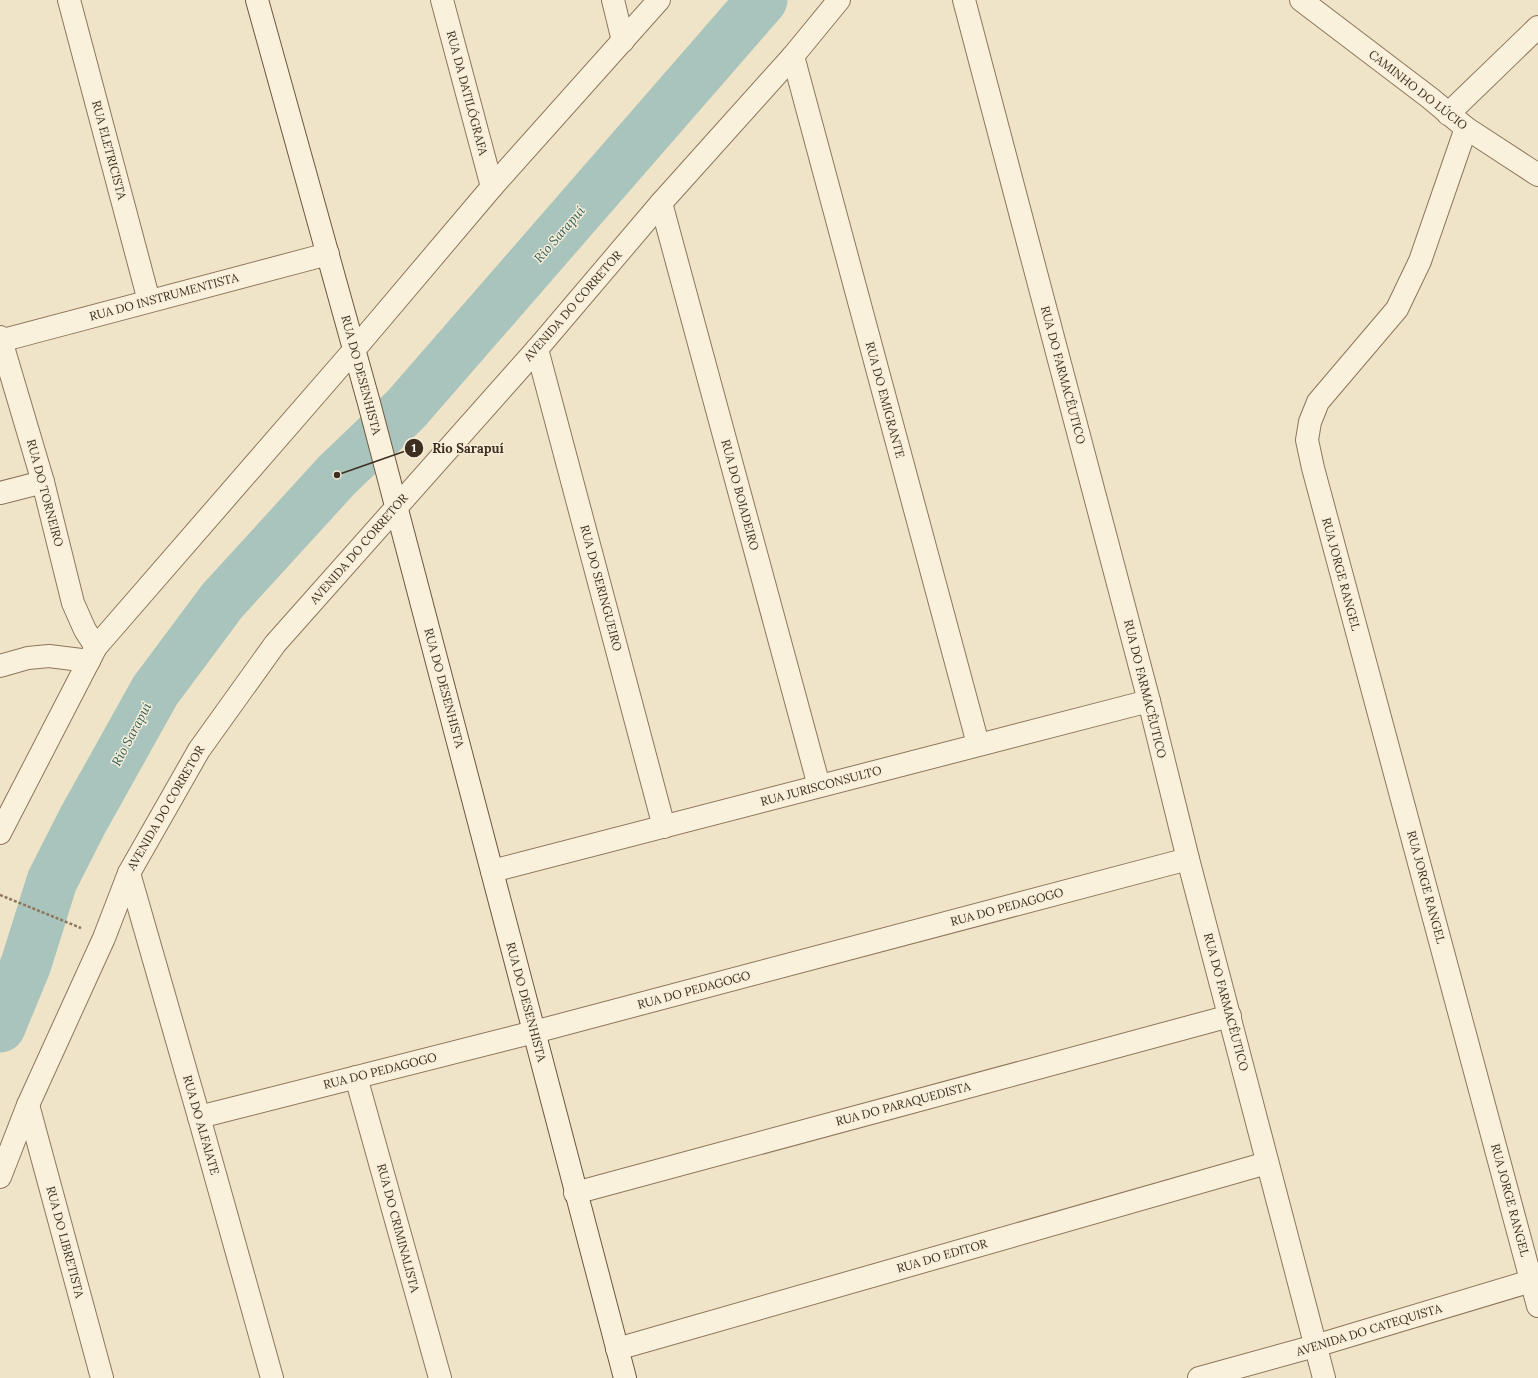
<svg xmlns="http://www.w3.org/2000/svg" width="1538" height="1378" font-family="Lora,serif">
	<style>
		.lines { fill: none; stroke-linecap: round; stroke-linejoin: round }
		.river { stroke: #a9c4bc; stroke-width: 51 }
		.street-casing { stroke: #8d765c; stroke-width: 24 }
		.secondary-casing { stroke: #6f573f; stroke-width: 24 }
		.path { stroke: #8d765c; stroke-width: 2.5; stroke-dasharray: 3 2; stroke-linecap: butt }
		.street { stroke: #faf1dc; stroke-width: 22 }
		.secondary { stroke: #faf1dc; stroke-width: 22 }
		.labels { text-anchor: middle; stroke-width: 3; stroke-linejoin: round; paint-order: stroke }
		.street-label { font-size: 12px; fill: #3d2e20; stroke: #f7eed8 }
		.water-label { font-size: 13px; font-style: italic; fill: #2f5d5a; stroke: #f7eed8 }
		.leader { fill: none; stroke: #3d2e20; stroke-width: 1.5 }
		.callout-dot { fill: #3d2e20; stroke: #f7eed8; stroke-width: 1.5 }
		.mark-label { font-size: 12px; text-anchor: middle; font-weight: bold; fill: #fff }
		.callout-label { font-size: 13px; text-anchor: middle; font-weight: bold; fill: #3d2e20; stroke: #f7eed8; stroke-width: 3; stroke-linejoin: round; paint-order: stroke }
	</style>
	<rect width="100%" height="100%" fill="#f0e4c8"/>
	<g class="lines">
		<path class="river" d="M0,1027L26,964L52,881L83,820L155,691L222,601L337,475L406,409L762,0"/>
		<defs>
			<g id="street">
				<path d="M69,0L149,301"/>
				<path d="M442,0L492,187"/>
				<path d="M613,0L623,41"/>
				<path d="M964,0L1149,701L1188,859L1324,1378"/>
				<path d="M1301,0L1430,98L1466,128L1538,175"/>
				<path d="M793,56L978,744"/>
				<path d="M1448,114L1538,27"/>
				<path d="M1466,128L1420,261L1397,309L1318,402L1310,422L1307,440L1313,468L1538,1306"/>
				<path d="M661,203L819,786"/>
				<path d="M0,337L43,482L73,603L85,630L96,647"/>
				<path d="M0,341L328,254"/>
				<path d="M537,349L664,827"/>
				<path d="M0,493L43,482"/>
				<path d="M0,666L28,658L49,656L89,661"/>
				<path d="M0,833L96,647L354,350L492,187L659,0"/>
				<path d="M492,871L1149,701"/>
				<path d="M129,873L199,1117L272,1378"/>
				<path d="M356,1077L440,1378"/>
				<path d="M28,1105L102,1378"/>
				<path d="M199,1117L534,1032L1188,859"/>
				<path d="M0,1177L28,1105L104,938L129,873L199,750L275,644L537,349L661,203L793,56L839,0"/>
				<path d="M575,1193L1230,1016"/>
				<path d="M617,1349L1267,1163"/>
				<path d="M1199,1378L1315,1346L1538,1279"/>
			</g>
			<path id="secondary" d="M257,0L369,403L625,1378"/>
		</defs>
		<use href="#street" class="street-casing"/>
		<use href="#secondary" class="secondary-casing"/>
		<path class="path" d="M0,895L81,928"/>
		<use href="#street" class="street"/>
		<use href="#secondary" class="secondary"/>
	</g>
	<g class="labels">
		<g class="street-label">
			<text transform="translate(1418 90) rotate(38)" y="4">CAMINHO DO LÚCIO</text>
			<text transform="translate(467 93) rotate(75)" y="4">RUA DA DATILÓGRAFA</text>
			<text transform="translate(109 150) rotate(75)" y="4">RUA ELETRICISTA</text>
			<text transform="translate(164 297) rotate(-15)" y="4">RUA DO INSTRUMENTISTA</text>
			<text transform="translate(573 306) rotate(-49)" y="4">AVENIDA DO CORRETOR</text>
			<text transform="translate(361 375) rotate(75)" y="4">RUA DO DESENHISTA</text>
			<text transform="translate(1063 375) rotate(75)" y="4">RUA DO FARMACÊUTICO</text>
			<text transform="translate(885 400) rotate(75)" y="4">RUA DO EMIGRANTE</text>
			<text transform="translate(45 493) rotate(75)" y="4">RUA DO TORNEIRO</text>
			<text transform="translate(740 495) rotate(75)" y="4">RUA DO BOIADEIRO</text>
			<text transform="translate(359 549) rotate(-49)" y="4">AVENIDA DO CORRETOR</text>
			<text transform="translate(1341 574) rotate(75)" y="4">RUA JORGE RANGEL</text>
			<text transform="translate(601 588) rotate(75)" y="4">RUA DO SERINGUEIRO</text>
			<text transform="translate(444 688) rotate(75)" y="4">RUA DO DESENHISTA</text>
			<text transform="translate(1145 689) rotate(76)" y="4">RUA DO FARMACÊUTICO</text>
			<text transform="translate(821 786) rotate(-15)" y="4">RUA JURISCONSULTO</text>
			<text transform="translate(166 808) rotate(-60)" y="4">AVENIDA DO CORRETOR</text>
			<text transform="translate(1426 887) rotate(75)" y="4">RUA JORGE RANGEL</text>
			<text transform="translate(1007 907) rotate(-15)" y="4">RUA DO PEDAGOGO</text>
			<text transform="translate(694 990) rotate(-15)" y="4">RUA DO PEDAGOGO</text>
			<text transform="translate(526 1002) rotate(75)" y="4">RUA DO DESENHISTA</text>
			<text transform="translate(1226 1002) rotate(75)" y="4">RUA DO FARMACÊUTICO</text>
			<text transform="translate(380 1071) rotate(-14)" y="4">RUA DO PEDAGOGO</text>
			<text transform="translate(903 1104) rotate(-15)" y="4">RUA DO PARAQUEDISTA</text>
			<text transform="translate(201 1125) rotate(74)" y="4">RUA DO ALFAIATE</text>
			<text transform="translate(1510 1200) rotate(75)" y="4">RUA JORGE RANGEL</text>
			<text transform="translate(398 1228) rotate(75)" y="4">RUA DO CRIMINALISTA</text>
			<text transform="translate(65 1242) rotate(75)" y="4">RUA DO LIBRETISTA</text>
			<text transform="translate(942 1256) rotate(-16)" y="4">RUA DO EDITOR</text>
			<text transform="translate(1369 1330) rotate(-17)" y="4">AVENIDA DO CATEQUISTA</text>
		</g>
		<g class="water-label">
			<text transform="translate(559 234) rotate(-49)" y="5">Rio Sarapuí</text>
			<text transform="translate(131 734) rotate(-62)" y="5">Rio Sarapuí</text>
		</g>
	</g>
	<path class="leader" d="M337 475L414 448"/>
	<g class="callout-dot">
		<circle cx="337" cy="475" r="4"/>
		<circle cx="414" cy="448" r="10"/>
	</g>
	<g class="mark-label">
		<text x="414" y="452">1</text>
	</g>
	<g class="callout-label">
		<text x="468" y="453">Rio Sarapuí</text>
	</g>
</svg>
